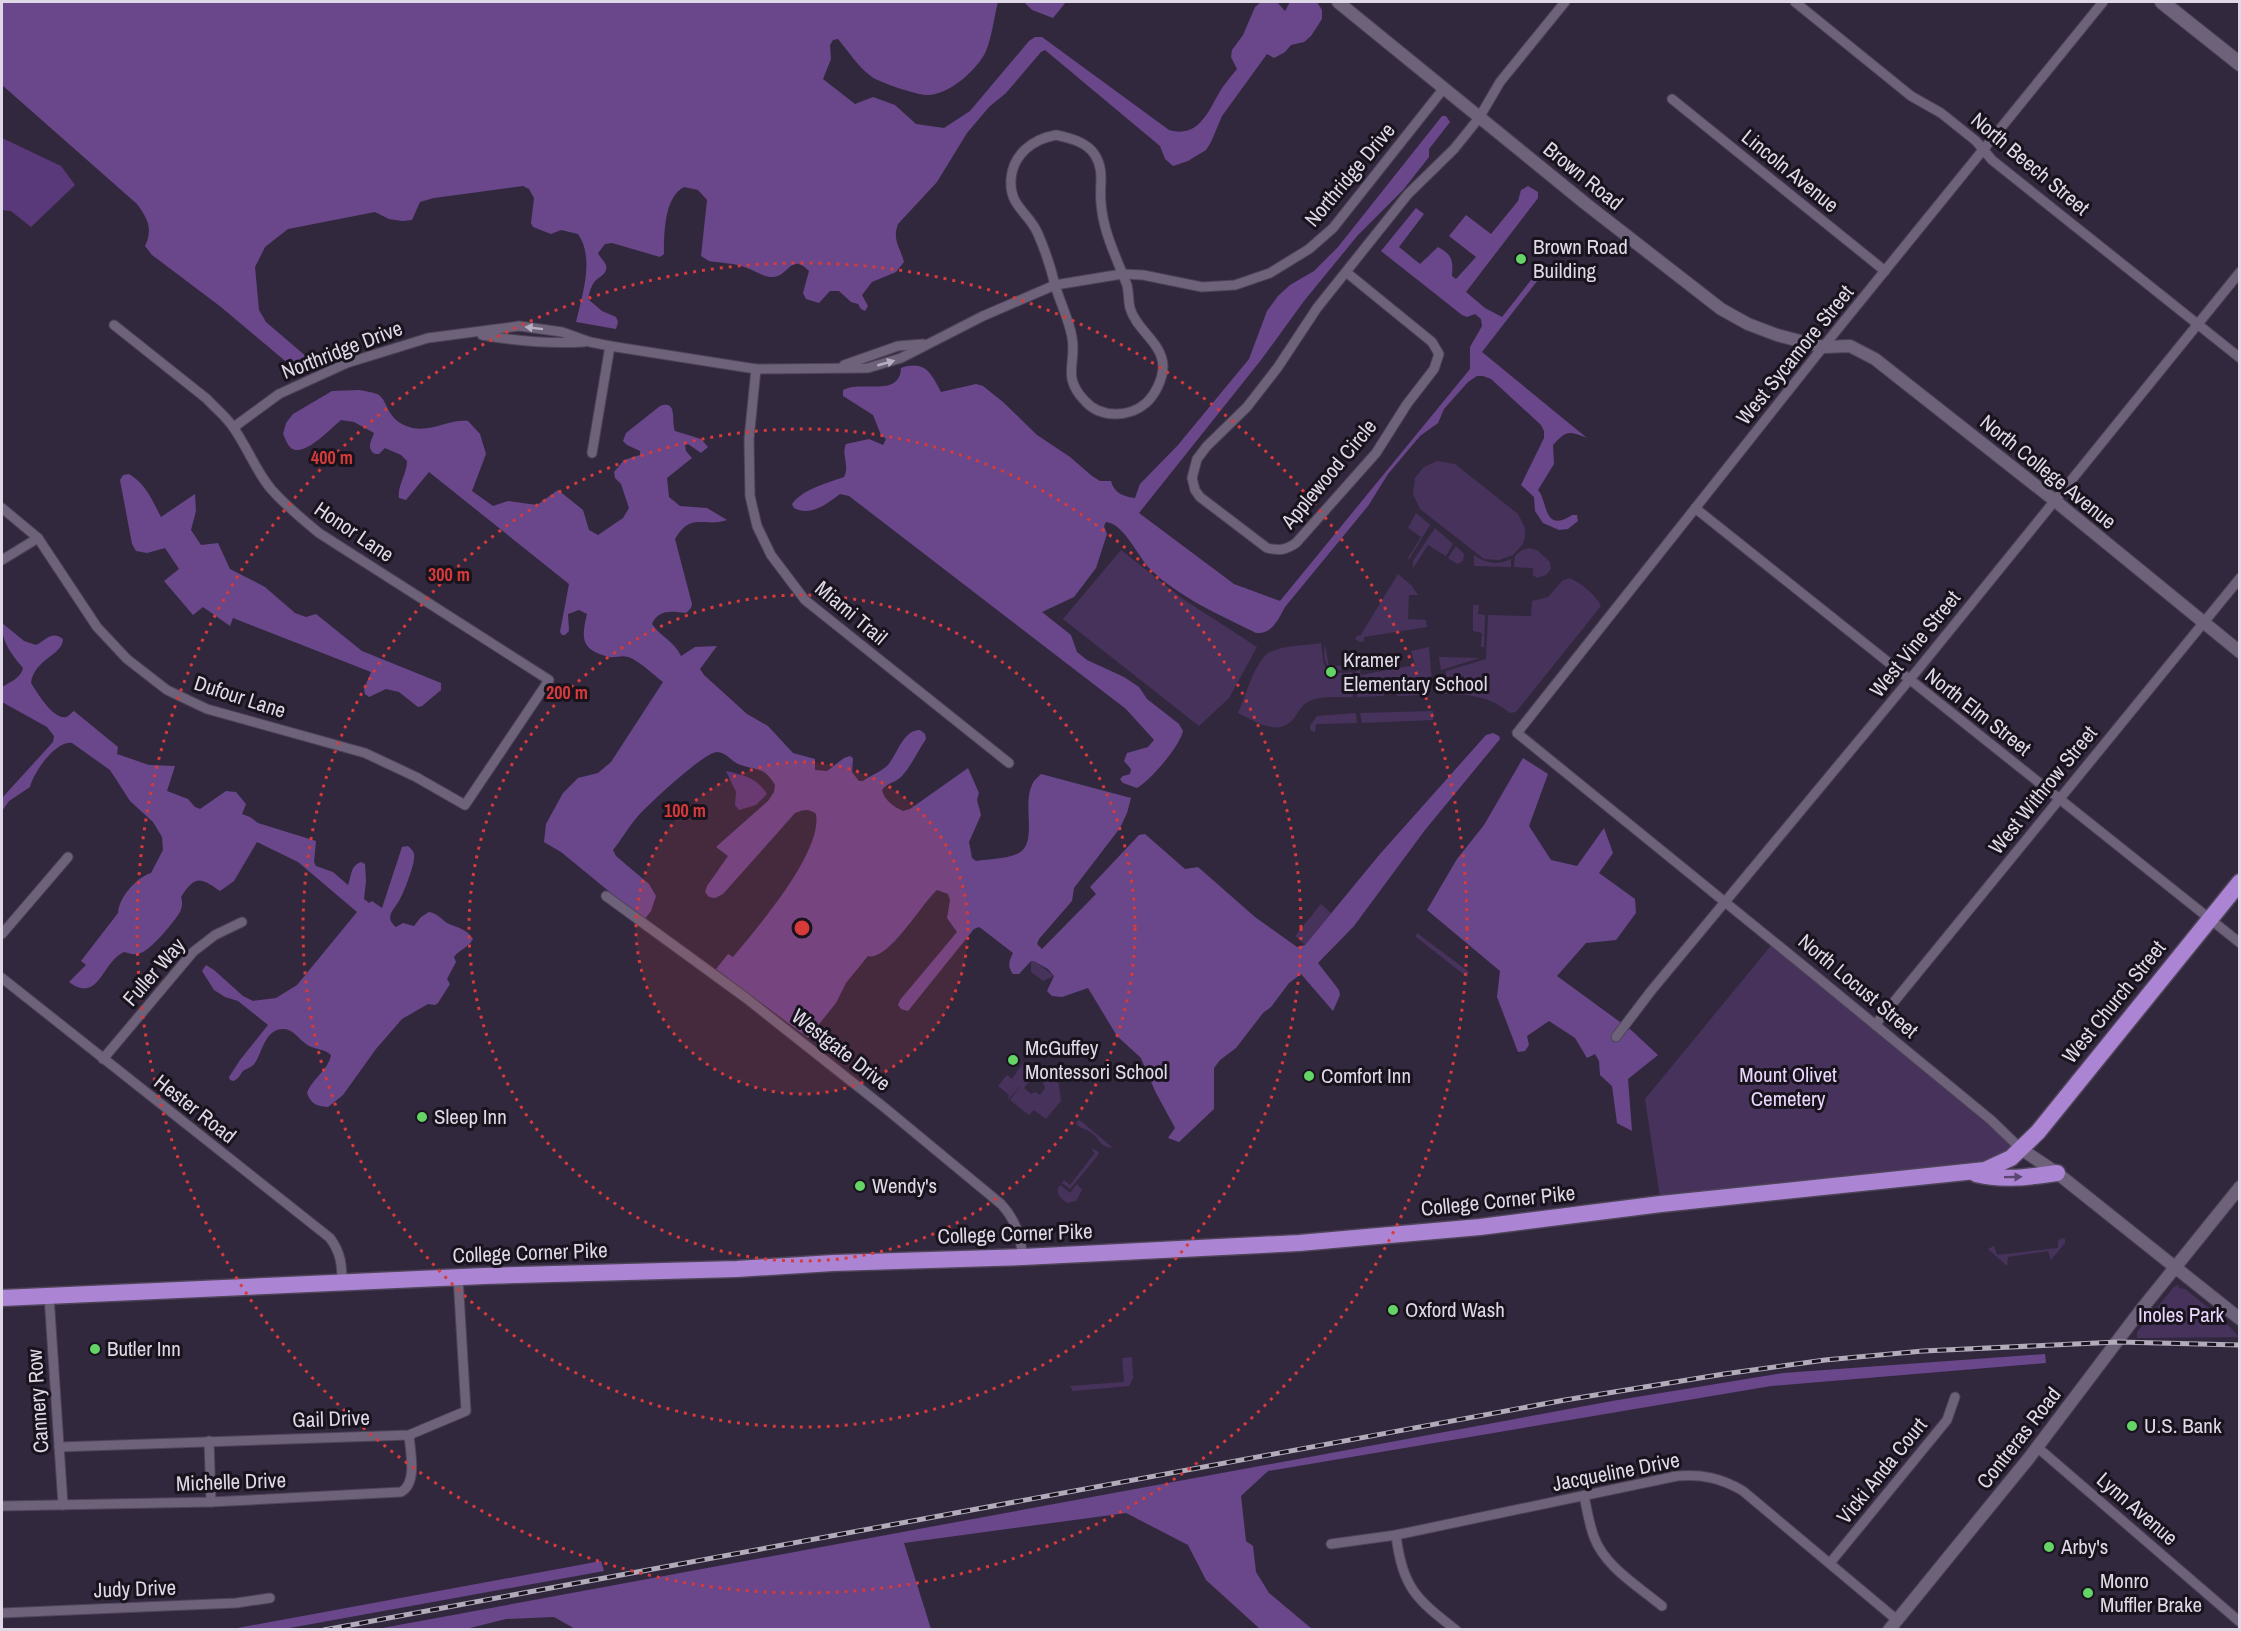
<svg xmlns="http://www.w3.org/2000/svg" width="2241" height="1631" font-family="'Archivo Narrow',sans-serif">
	<style>
		.green { fill: #47325c }
		.forest { fill: #69478a }
		.water { fill: #5a397a }
		.lines { fill: none; stroke-linecap: round; stroke-linejoin: round }
		.minor-casing { stroke: #4d4457; stroke-width: 11 }
		.tertiary-casing { stroke: #4d4457; stroke-width: 14 }
		.secondary-casing { stroke: #4d4457; stroke-width: 16 }
		.trunk-casing { stroke: #4d4457; stroke-width: 19 }
		.minor { stroke: #6e627b; stroke-width: 9 }
		.tertiary { stroke: #6e627b; stroke-width: 12 }
		.secondary { stroke: #6e627b; stroke-width: 14 }
		.trunk { stroke: #ac84d4; stroke-width: 16 }
		.rail-casing { stroke: #b2abbc; stroke-width: 5 }
		.rail { stroke: #18131d; stroke-width: 3; stroke-dasharray: 9; stroke-linecap: butt }
		.oneway { fill: #b7afc1 }
		.oneway2 { fill: #5b466f }
		.ring { fill: none; stroke: #d73a3b; stroke-width: 3; stroke-dasharray: 3 6 }
		.poi-dot { fill: #65d467; stroke: #18131d; stroke-width: 2 }
		.labels { text-anchor: middle; stroke-width: 6; stroke-linejoin: round; paint-order: stroke }
		.street-label { font-size: 21px; fill: #dfd9e7; stroke: #18131d }
		.poi-label { font-size: 21px; fill: #dfd9e7; stroke: #18131d; text-anchor: start }
		.park-label { font-size: 21px; fill: #e9d7fe; stroke: #18131d }
		.centre { fill: #d73a3b; stroke: #18131d; stroke-width: 3 }
		.ring-label { font-size: 18px; text-anchor: middle; font-weight: bold; fill: #d73a3b; stroke: #18131d; stroke-width: 6; stroke-linejoin: round; paint-order: stroke }
	</style>
	<rect width="100%" height="100%" fill="#32283e"/>
	<g class="green">
		<path d="M1437,461L1455,464L1518,514L1525,528V536L1523,544L1513,555L1499,560L1484,559L1420,509L1413,494L1415,478L1424,467Z"/>
		<path d="M1416,513L1430,525L1409,559L1408,558L1421,537L1408,528Z"/>
		<path d="M1435,528L1453,544L1446,556L1428,545L1413,568V561Z"/>
		<path d="M1456,546L1464,554L1463,561L1457,564L1448,558Z"/>
		<path d="M1529,548L1537,550L1550,562L1551,569L1546,575L1537,578L1533,575V568L1514,567L1515,556L1522,550Z"/>
		<path d="M1121,550L1183,599L1257,647L1229,698L1199,726L1063,619Z"/>
		<path d="M1474,555C1485,563 1498,566 1511,559V567L1474,566Z"/>
		<path d="M1398,574L1411,585L1418,595H1409L1408,619L1426,620L1427,627L1364,637V641L1360,642L1355,639L1358,635L1360,636Z"/>
		<path d="M1569,578C1580,582 1596,595 1601,606L1516,712L1510,713C1488,695 1467,694 1440,694L1439,685L1464,684V676L1446,677V671L1486,659L1488,615L1531,616L1532,601L1548,597L1562,581Z"/>
		<path d="M1473,605H1479L1478,614L1485,615L1484,647H1481L1482,633L1473,631Z"/>
		<path d="M1321,643C1324,669 1323,676 1352,672L1353,697C1340,698 1322,695 1310,701C1302,704 1299,711 1294,718C1279,738 1255,721 1238,713C1245,698 1255,660 1270,652C1285,645 1305,646 1321,643Z"/>
		<path d="M1325,644L1329,667L1359,663L1360,668C1336,671 1321,675 1325,644Z"/>
		<path d="M1429,647L1432,683L1406,684L1407,693L1425,692V695L1397,696L1396,692H1384V696L1357,697L1355,672L1360,670L1361,675L1415,665L1411,651Z"/>
		<path d="M1439,657L1480,658L1441,670Z"/>
		<path d="M1433,711V720L1362,723L1360,713Z"/>
		<path d="M1356,713L1357,723L1316,724L1315,732L1310,730V726L1317,716Z"/>
		<path d="M1321,904L1331,913L1305,945L1295,936Z"/>
		<path d="M1417,933L1469,972L1467,977L1416,937Z"/>
		<path d="M1774,942L2021,1149L1999,1164L1661,1204L1645,1099Z"/>
		<path d="M1031,961H1035L1054,976L1043,981L1031,972Z"/>
		<path d="M1024,1062L1037,1071L1024,1088L1031,1094L1035,1092L1040,1095L1045,1088L1041,1078L1054,1074L1059,1085L1061,1101L1046,1119L1034,1110L1029,1115L1010,1100L1021,1085L1008,1100L1009,1095L998,1086L1007,1075L1012,1079Z"/>
		<path d="M1078,1120L1081,1121L1113,1148C1099,1146 1102,1142 1093,1134C1086,1128 1082,1130 1076,1124Z"/>
		<path d="M1093,1149L1099,1152L1098,1155L1070,1189L1062,1183L1064,1180L1070,1185L1095,1153L1092,1150Z"/>
		<path d="M1077,1184L1082,1190L1076,1201L1067,1203C1061,1198 1054,1193 1060,1185L1070,1193Z"/>
		<path d="M2062,1238L2065,1239V1243L2051,1260L2048,1251L2008,1257L2007,1266L1988,1249L1994,1246L1997,1255L2058,1248V1241Z"/>
		<path d="M2178,1285L2179,1288L2185,1289L2222,1319L2239,1337L2137,1338V1332L2174,1287Z"/>
		<path d="M1132,1357L1133,1378L1129,1386L1073,1391L1070,1386L1124,1382L1122,1358Z"/>
	</g>
	<g class="forest">
		<path d="M2,2H998C994,17 992,37 986,51C978,69 950,94 929,95C919,96 881,83 872,77C858,67 849,52 838,39L833,40L830,45L831,59L823,79L855,104L873,97L895,105L916,124L944,128L970,111L1029,41L1035,37H1042L1169,130C1200,139 1209,109 1222,88C1227,81 1232,75 1237,69L1231,57L1232,50L1243,35L1255,7L1261,2H1277L1285,11L1290,2H1317L1322,10V19L1311,36L1304,42L1291,45L1285,52L1274,58L1267,54L1222,116L1211,142L1206,150L1188,161L1173,166L1165,159L1160,146L1045,50L1041,52L1006,93L989,107L967,133L937,182L898,224C892,240 900,247 904,262L896,272L872,282L862,295L868,306L865,311L861,309L858,304L851,302L839,291H830L819,303L806,299L803,293L809,271C791,252 789,276 773,277C763,277 756,271 747,268C735,263 721,263 709,261L701,256L707,200L698,190L684,187C664,197 664,234 664,254L660,257L612,243L605,244L598,253C600,258 604,260 606,265C608,274 600,276 595,281C591,286 589,293 588,299L602,311L616,317L618,322L616,329L576,322C582,296 595,258 578,234L561,230L551,234L533,227L531,223L534,198L529,189L523,186L434,198L420,202L412,220L402,221L389,219L375,212L288,229L265,247L255,267L259,310L266,322L308,358L307,361L290,365L221,307L152,255L145,246C153,229 148,219 137,204L2,85Z"/>
		<path d="M1024,2H1066L1053,18L1032,10Z"/>
		<path d="M1442,116H1446L1450,122L1429,149V157L1403,190L1358,235L1304,301L1261,360L1139,513L1234,584L1280,601L1470,369V347L1482,326L1481,319L1475,314L1467,317L1462,315L1381,251L1416,208L1424,214L1399,247L1420,264L1438,247C1453,255 1453,261 1452,276L1456,279L1476,257L1449,236L1466,215L1491,234L1518,201L1521,190L1528,186L1538,192V198L1466,292L1485,308L1502,317L1542,266L1548,267L1482,352L1587,438C1568,431 1567,430 1553,445L1554,464L1538,490C1548,501 1543,534 1572,515H1577L1578,521L1568,529L1559,530L1543,523L1535,511L1534,497L1521,485L1544,438V431L1541,425L1491,379L1483,376H1477L1468,382L1444,409L1438,423L1420,436L1388,474L1368,506L1285,607C1278,620 1272,634 1256,633C1220,615 1178,597 1149,568C1137,555 1124,524 1106,522L1104,526L1107,534L1096,568L1074,597L1042,612L1071,635L1077,652L1087,660L1124,677L1139,687L1147,699L1179,724L1183,731C1180,746 1150,781 1137,788L1123,783L1120,779L1123,776L1130,774L1131,769L1124,761L1127,753L1148,747L1154,740L1126,709L849,496L840,494C827,504 810,517 794,508L792,504C803,489 827,483 844,477C850,466 841,455 846,444L869,439L883,445L886,439L881,435L873,415L843,396V390C862,380 900,398 901,368C925,360 931,373 941,392L976,384L983,386L1003,402L1037,435L1070,457L1092,476L1100,481H1111C1114,493 1124,497 1135,498L1140,484L1178,445L1249,359L1267,311L1278,296L1290,285L1314,271L1338,247Z"/>
		<path d="M359,390C365,391 372,392 377,394C388,399 385,416 404,425C428,436 445,419 468,421L480,434L486,454L472,491L493,506L508,501L537,505L558,490L583,510L589,530L598,535L623,518L629,508L621,484L615,478L614,472L624,460L640,455V451L627,445L623,441L626,433L660,406C678,399 671,421 675,431L701,439L708,447L701,453L688,444L685,445L686,451L692,458L667,478L669,497L680,506L707,508L727,520C702,528 692,511 675,539L692,604L691,608L686,613C672,611 658,609 652,624C661,637 674,641 681,656L695,647L717,646L700,669L704,675L747,714L768,726L793,753L815,759V770L827,771L844,758L850,756L853,758L852,772L859,781H863C870,776 882,771 888,765C898,753 903,730 920,730L925,734L926,739C918,751 911,766 902,776C896,783 887,782 882,790C884,800 894,807 903,811L910,809L968,768L979,793L977,800L981,815L969,842L972,858L976,861C989,859 1008,859 1019,853C1038,842 1022,805 1032,785C1033,781 1038,777 1041,774L1131,798L1127,813L1120,828L1074,888L1072,901L1039,939L1037,944L1042,949L1096,894L1090,887L1139,835L1145,834L1185,869L1198,867L1255,917L1297,947L1305,945L1380,854L1486,735L1493,733L1499,736L1500,739L1425,830L1354,926L1318,963L1339,990L1340,995L1333,1011L1301,974L1289,983L1271,1007L1263,1013L1236,1048L1220,1060L1214,1068V1109L1179,1142L1168,1138L1175,1128L1155,1091L1141,1058L1117,1036L1088,988L1062,997L1052,996L1047,991L1054,976L1048,969L1034,961H1031L1019,974H1013C1007,966 1009,961 1013,953L982,929L979,927L974,929L908,1011L901,1009L898,1005L900,1000L957,932L947,918L950,900L948,894L937,890C922,903 888,962 868,956L846,983L836,1003L808,1038L716,969L728,954L733,957C756,929 823,852 816,814C808,808 804,810 795,813L723,894L715,898L709,897L705,892L707,886L728,856L716,847L768,801L774,792L775,785C764,767 759,771 741,765C732,763 727,752 717,752C703,753 650,803 638,816C629,826 622,839 613,850L616,856L649,884L656,896L651,911L644,920L561,852L544,842L546,824L563,793L578,778L598,773L611,762L663,682C655,676 637,659 628,657C622,655 615,658 609,657C581,650 581,639 587,614L579,610L568,614L569,631L565,635H562L560,632L569,584L429,472L406,500L399,498C397,486 407,474 407,461L401,455L385,448L379,454H375C366,448 371,442 374,433L354,422L341,420C331,428 302,460 290,447C287,444 285,438 283,434L286,423L293,414L332,391Z"/>
		<path d="M129,474C146,484 152,500 161,517L195,494L196,511L191,530L201,545L218,543L230,569L265,587L295,613L306,617L316,614L362,651L441,683V690L422,706L418,707L399,692L386,689L369,697L365,694L364,689L371,672L233,618L230,626L203,607L193,615L164,581L179,569L165,548L147,553L136,551L132,544L120,480L123,475Z"/>
		<path d="M2,623L24,641L36,645C46,640 52,630 63,639C63,655 34,659 31,683C37,692 53,720 66,717C68,717 72,712 74,711L118,747L117,754L149,765L175,766L167,791L188,799L195,807L200,809L226,791L236,792L246,804L242,814L250,817L258,823L316,841L314,862L316,866L333,872L348,885C352,875 350,866 361,862L365,864L366,881L364,899L369,903L372,901L382,908L402,847L408,846C411,849 413,850 414,854C416,862 404,892 400,899C395,909 383,917 396,927L403,923L414,926L421,917L429,912C438,914 440,918 447,923C457,928 466,928 473,939C468,948 460,949 454,957L456,962L447,979L450,984L438,1003L435,1005L428,1004L402,1019L376,1049L343,1095L328,1107C316,1106 311,1104 307,1093C312,1079 329,1069 331,1055C324,1048 314,1050 306,1044C299,1039 292,1028 283,1029C265,1029 262,1053 255,1063C251,1068 247,1068 243,1071C240,1075 239,1078 234,1081L230,1080L229,1077L240,1060L268,1025L238,1001L225,997L214,990L202,971L206,965L214,970L243,996L253,1001L276,998L297,985L357,912L298,862L257,842L234,881L220,891C200,877 195,875 181,897C183,902 182,907 180,912C174,922 153,947 143,952C136,956 131,954 124,952C101,963 99,1004 69,982L86,965L81,961L118,913C119,897 136,878 151,873L163,850L162,837L153,822L130,801L110,770L72,743C56,740 33,773 30,787L9,801L2,811V798L53,742L54,736L47,727L2,702V687C10,682 21,678 23,668C11,654 1,641 2,623Z"/>
		<path d="M1523,758L1548,774L1529,826L1551,860L1577,866L1604,828L1613,853L1599,873L1635,899L1636,913L1616,940L1586,943L1557,976L1631,1030L1658,1055L1628,1079L1632,1131L1617,1123L1612,1086L1600,1075L1599,1061L1595,1054L1587,1058L1575,1038L1549,1021L1527,1036L1529,1045L1525,1051L1518,1052L1497,997L1500,971L1427,910L1457,859L1484,825Z"/>
		<path d="M2045,1354L2046,1363L1771,1386L1268,1471L1241,1496L1246,1541L1253,1546L1256,1572L1269,1593L1312,1629H1260L1206,1580L1188,1545L1126,1513L904,1543L931,1629L577,1630L554,1617L506,1619L466,1629H377L1612,1401L1783,1373Z"/>
		<path d="M601,1561L604,1571L284,1629H232Z"/>
	</g>
	<g class="water">
		<path d="M2,138L61,166L75,185L31,227L11,211L2,210Z"/>
		<path d="M726,771C744,775 757,778 767,794L756,805L739,810L735,805L736,792Z"/>
	</g>
	<g class="lines">
		<defs>
			<g id="minor">
				<path d="M1795,2L1911,96L1941,113L1976,141L1992,160L2240,358"/>
				<path d="M1672,99L1885,271"/>
				<path d="M1056,135C1070,138 1087,142 1095,155C1105,171 1099,186 1101,203C1103,232 1117,259 1127,285C1129,293 1128,300 1130,308C1136,330 1162,342 1163,366C1163,379 1155,395 1146,403C1129,418 1100,418 1085,401C1061,376 1077,364 1072,337C1069,320 1060,302 1055,285C1051,268 1045,250 1038,234C1029,212 1009,207 1011,179C1013,154 1033,139 1056,135Z"/>
				<path d="M1346,272L1432,342L1439,354L1434,369L1407,404L1376,453L1296,543C1286,550 1279,551 1267,548L1200,497L1195,490L1192,478L1197,459L1207,446L1247,407L1278,367L1317,308L1408,194L1454,149L1479,118L1500,82L1565,2"/>
				<path d="M482,335C516,341 549,344 584,342"/>
				<path d="M844,365L898,346L923,344"/>
				<path d="M756,369L749,439L750,496L757,526L771,555L805,600L1009,763"/>
				<path d="M234,427L279,394L347,363L428,338L519,326L562,332L590,342L610,346L756,369L868,368L901,358L983,316L1055,285L1122,274L1143,275L1202,287L1235,285L1270,273L1309,249L1333,228L1444,88"/>
				<path d="M592,453L610,346"/>
				<path d="M2,508L38,538L97,627L127,659L167,690L207,709L365,753L416,777L465,805L549,680L319,533C302,519 285,505 271,489C256,471 248,449 235,430C228,418 216,409 207,399L114,325"/>
				<path d="M1695,508L2240,943"/>
				<path d="M2,560L38,538"/>
				<path d="M606,896L746,998L885,1108L1001,1204C1016,1220 1020,1236 1023,1257"/>
				<path d="M2,934L68,857"/>
				<path d="M2,978L330,1238C341,1253 342,1265 342,1282"/>
				<path d="M1875,1025L2240,578"/>
				<path d="M1616,1037L1651,991L1920,667L2240,272"/>
				<path d="M103,1059L193,952L215,935L242,922"/>
				<path d="M2021,1149L1991,1120L1800,963L1517,733L1823,347L2103,2"/>
				<path d="M49,1296L63,1505"/>
				<path d="M209,1441L211,1502"/>
				<path d="M59,1447L409,1435L466,1411L458,1277"/>
				<path d="M2037,1447L2240,1622"/>
				<path d="M1584,1496C1587,1509 1589,1524 1594,1537C1605,1567 1638,1586 1662,1606"/>
				<path d="M2,1506L211,1502L401,1492C418,1483 410,1451 409,1435"/>
				<path d="M1396,1535C1402,1587 1416,1599 1456,1630"/>
				<path d="M1331,1544L1396,1535L1677,1476C1702,1474 1721,1478 1743,1491L1897,1620"/>
				<path d="M1830,1563L1947,1420L1955,1397"/>
				<path d="M2,1613L236,1603L270,1598"/>
			</g>
			<g id="tertiary">
				<path d="M1338,2L1586,204L1721,309L1748,324L1777,335L1823,347L1850,346L1875,359L2054,500L2240,652"/>
				<path d="M2021,1149L2057,1173L2240,1319"/>
				<path d="M1889,1630L2029,1458L2140,1311L2240,1187"/>
			</g>
			<path id="secondary" d="M2162,2L2240,64"/>
			<g id="trunk">
				<path d="M1976,1174C2003,1181 2030,1177 2057,1173"/>
				<path d="M2,1298L484,1276L737,1269L833,1263L1023,1257L1299,1243L1480,1227L1661,1204L1985,1170L2011,1158L2038,1132L2240,882"/>
			</g>
		</defs>
		<use href="#minor" class="minor-casing"/>
		<use href="#tertiary" class="tertiary-casing"/>
		<use href="#secondary" class="secondary-casing"/>
		<use href="#trunk" class="trunk-casing"/>
		<use href="#minor" class="minor"/>
		<use href="#tertiary" class="tertiary"/>
		<use href="#secondary" class="secondary"/>
		<use href="#trunk" class="trunk"/>
		<defs>
			<path id="rail" d="M324,1630L1565,1400L1724,1374L1825,1360L1923,1351L2118,1342L2240,1345"/>
		</defs>
		<use href="#rail" class="rail-casing"/>
		<use href="#rail" class="rail"/>
	</g>
	<defs><path id="oneway-solid" d="M-6-.8H1V-3.2L6.5 0L1 3.2V.8H-6Z" transform="scale(1.5)"/></defs>
	<g class="oneway">
		<use href="#oneway-solid" transform="translate(534 328) rotate(-173)"/>
		<use href="#oneway-solid" transform="translate(886 363) rotate(-16)"/>
	</g>
	<use class="oneway2" href="#oneway-solid" transform="translate(2013 1177) rotate(-1)"/>
	<circle cx="802" cy="928" r="166" fill="#d73a3b" fill-opacity=".12"/>
	<g class="ring">
		<circle cx="802" cy="928" r="166"/>
		<circle cx="802" cy="928" r="333"/>
		<circle cx="802" cy="928" r="499"/>
		<circle cx="802" cy="928" r="665"/>
	</g>
	<g class="poi-dot">
		<circle cx="1521" cy="259" r="6"/>
		<circle cx="1331" cy="672" r="6"/>
		<circle cx="1013" cy="1060" r="6"/>
		<circle cx="1309" cy="1076" r="6"/>
		<circle cx="422" cy="1117" r="6"/>
		<circle cx="860" cy="1186" r="6"/>
		<circle cx="1393" cy="1310" r="6"/>
		<circle cx="95" cy="1349" r="6"/>
		<circle cx="2132" cy="1426" r="6"/>
		<circle cx="2049" cy="1547" r="6"/>
		<circle cx="2088" cy="1593" r="6"/>
	</g>
	<g class="labels">
		<g class="street-label">
			<text transform="translate(2030 164) rotate(40)" y="7">North Beech Street</text>
			<text transform="translate(1790 171) rotate(39)" y="7">Lincoln Avenue</text>
			<text transform="translate(1350 175) rotate(-50)" y="7">Northridge Drive</text>
			<text transform="translate(1583 176) rotate(39)" y="7">Brown Road</text>
			<text transform="translate(342 350) rotate(-21)" y="7">Northridge Drive</text>
			<text transform="translate(1795 355) rotate(-51)" y="7">West Sycamore Street</text>
			<text transform="translate(2048 472) rotate(39)" y="7">North College Avenue</text>
			<text transform="translate(1329 474) rotate(-50)" y="7">Applewood Circle</text>
			<text transform="translate(354 532) rotate(34)" y="7">Honor Lane</text>
			<text transform="translate(851 613) rotate(40)" y="7">Miami Trail</text>
			<text transform="translate(1915 644) rotate(-51)" y="7">West Vine Street</text>
			<text transform="translate(240 697) rotate(18)" y="7">Dufour Lane</text>
			<text transform="translate(1978 712) rotate(38)" y="7">North Elm Street</text>
			<text transform="translate(2043 790) rotate(-51)" y="7">West Withrow Street</text>
			<text transform="translate(154 972) rotate(-49)" y="7">Fuller Way</text>
			<text transform="translate(1858 986) rotate(40)" y="7">North Locust Street</text>
			<text transform="translate(2114 1002) rotate(-51)" y="7">West Church Street</text>
			<text transform="translate(841 1050) rotate(38)" y="7">Westgate Drive</text>
			<text transform="translate(195 1109) rotate(38)" y="7">Hester Road</text>
			<text transform="translate(1498 1201) rotate(-6)" y="7">College Corner Pike</text>
			<text transform="translate(1015 1234) rotate(-2)" y="7">College Corner Pike</text>
			<text transform="translate(530 1253) rotate(-2)" y="7">College Corner Pike</text>
			<text transform="translate(38 1401) rotate(-94)" y="7">Cannery Row</text>
			<text transform="translate(331 1419) rotate(-2)" y="7">Gail Drive</text>
			<text transform="translate(2019 1438) rotate(-52)" y="7">Contreras Road</text>
			<text transform="translate(1882 1471) rotate(-51)" y="7">Vicki Anda Court</text>
			<text transform="translate(1616 1472) rotate(-11)" y="7">Jacqueline Drive</text>
			<text transform="translate(231 1482) rotate(-2)" y="7">Michelle Drive</text>
			<text transform="translate(2137 1509) rotate(41)" y="7">Lynn Avenue</text>
			<text transform="translate(135 1589) rotate(-2)" y="7">Judy Drive</text>
		</g>
		<g class="poi-label">
			<text x="1533" y="254">Brown Road<tspan x="1533" dy="24">Building</tspan></text>
			<text x="1343" y="667">Kramer<tspan x="1343" dy="24">Elementary School</tspan></text>
			<text x="1025" y="1055">McGuffey<tspan x="1025" dy="24">Montessori School</tspan></text>
			<text x="1321" y="1083">Comfort Inn</text>
			<text x="434" y="1124">Sleep Inn</text>
			<text x="872" y="1193">Wendy's</text>
			<text x="1405" y="1317">Oxford Wash</text>
			<text x="107" y="1356">Butler Inn</text>
			<text x="2144" y="1433">U.S. Bank</text>
			<text x="2061" y="1554">Arby's</text>
			<text x="2100" y="1588">Monro<tspan x="2100" dy="24">Muffler Brake</tspan></text>
		</g>
		<g class="park-label">
			<text x="1788" y="1082">Mount Olivet<tspan x="1788" dy="24">Cemetery</tspan></text>
			<text x="2181" y="1322">Inoles Park</text>
		</g>
	</g>
	<circle cx="802" cy="928" r="9" class="centre"/>
	<g class="ring-label">
		<text x="332" y="464">400 m</text>
		<text x="449" y="581">300 m</text>
		<text x="567" y="699">200 m</text>
		<text x="685" y="817">100 m</text>
	</g>
	<rect width="2241" height="1631" fill="none" stroke="#dfd9e7" stroke-width="6"/>
</svg>
